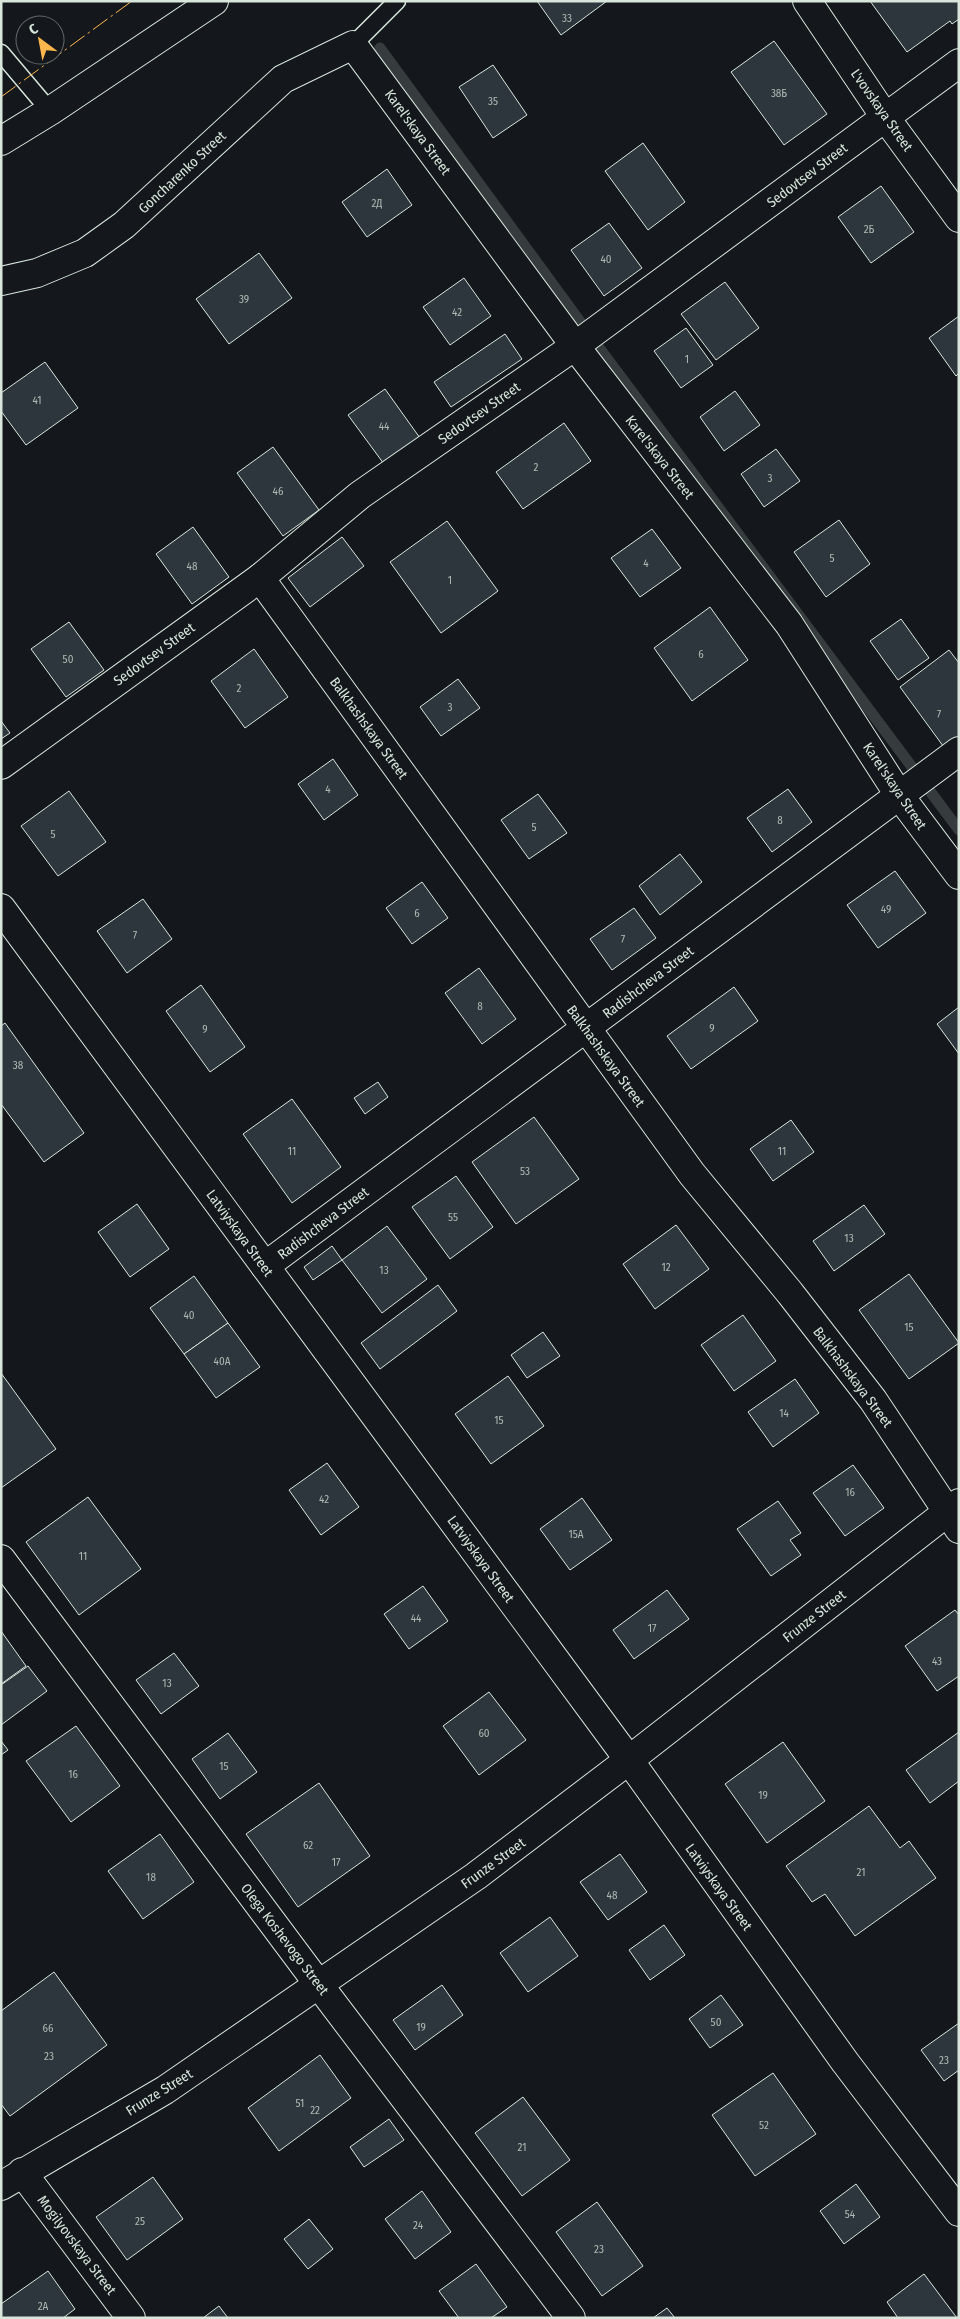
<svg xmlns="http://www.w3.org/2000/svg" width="960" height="2319" font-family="'Fira Sans Condensed',sans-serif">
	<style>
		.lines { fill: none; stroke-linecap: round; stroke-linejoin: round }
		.stream { stroke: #363b3e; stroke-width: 11 }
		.building { fill: #2c363c; stroke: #d8e6dc }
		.service-casing { stroke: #d8e6dc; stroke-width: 19 }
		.minor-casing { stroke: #d8e6dc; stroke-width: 30 }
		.tertiary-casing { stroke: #d8e6dc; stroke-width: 30 }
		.service { stroke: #14181c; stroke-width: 16 }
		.minor { stroke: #14181c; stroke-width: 28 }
		.tertiary { stroke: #14181c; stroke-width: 28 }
		.power { stroke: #ffb74d; stroke-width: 1; stroke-dasharray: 18 4 2.5 4; stroke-linecap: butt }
		.labels { text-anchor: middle; stroke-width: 4; stroke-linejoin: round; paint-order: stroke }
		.number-label { font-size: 11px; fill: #adbab4 }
		.street-label { font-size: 14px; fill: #d8e6dc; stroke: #14181c }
	</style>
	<rect width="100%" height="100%" fill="#14181c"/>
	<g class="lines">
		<path class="stream" d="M380,48L603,353L959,830"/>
	</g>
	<g class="building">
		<path d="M537,1H607L561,35Z"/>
		<path d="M870,1H959V19L952,24L950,21L907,52Z"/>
		<path d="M774,41L827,114L784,145L731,72Z"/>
		<path d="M493,65L527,115L493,138L459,87Z"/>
		<path d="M643,143L685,202L648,230L605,171Z"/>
		<path d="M387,169L412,205L367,237L342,202Z"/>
		<path d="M881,186L914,232L871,263L838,217Z"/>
		<path d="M609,223L642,268L604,296L571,250Z"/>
		<path d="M259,253L292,298L229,344L196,299Z"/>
		<path d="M464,278L491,316L450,345L423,307Z"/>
		<path d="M725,282L759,328L716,360L681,314Z"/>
		<path d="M959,316V373L956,376L929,338Z"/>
		<path d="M686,328L713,365L681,388L654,351Z"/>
		<path d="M505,334L522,359L451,407L434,382Z"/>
		<path d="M45,362L78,408L26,445L1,411V393Z"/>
		<path d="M385,389L420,438L384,464L348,415Z"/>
		<path d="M735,391L760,425L724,451L700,417Z"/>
		<path d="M564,423L591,461L523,509L496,472Z"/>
		<path d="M273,447L319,510L283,536L237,473Z"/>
		<path d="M776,449L800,481L764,507L741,474Z"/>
		<path d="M839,520L870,564L826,597L794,552Z"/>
		<path d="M447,521L498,591L441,633L390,562Z"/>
		<path d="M193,527L229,577L192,604L156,554Z"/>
		<path d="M652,529L681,568L640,597L611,558Z"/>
		<path d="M342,537L364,566L310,607L288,578Z"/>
		<path d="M710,607L748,660L692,701L654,648Z"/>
		<path d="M901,619L929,658L898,680L870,641Z"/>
		<path d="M69,622L104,670L66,697L31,649Z"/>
		<path d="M254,649L288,697L245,728L211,681Z"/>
		<path d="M949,650L959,663V741L946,750L900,687Z"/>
		<path d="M458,679L480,708L441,736L420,707Z"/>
		<path d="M1,721L10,733L1,739Z"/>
		<path d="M333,759L358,795L324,820L298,784Z"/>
		<path d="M788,789L812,822L772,852L747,818Z"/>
		<path d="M69,791L106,842L58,876L21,826Z"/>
		<path d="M538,794L567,833L529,859L501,820Z"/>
		<path d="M680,854L702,882L660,915L639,886Z"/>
		<path d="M895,871L926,913L878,948L847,905Z"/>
		<path d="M422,882L448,918L412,944L386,908Z"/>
		<path d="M143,899L172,939L127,973L97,931Z"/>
		<path d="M634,908L656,938L612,970L590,939Z"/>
		<path d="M479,968L516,1019L482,1044L445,993Z"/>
		<path d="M201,985L245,1047L210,1072L166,1011Z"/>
		<path d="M734,987L758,1021L691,1069L667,1036Z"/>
		<path d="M959,1007V1054L937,1024Z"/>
		<path d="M5,1023L84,1133L44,1162L1,1104V1026Z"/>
		<path d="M378,1082L388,1097L365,1114L354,1098Z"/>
		<path d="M292,1099L341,1167L292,1203L243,1134Z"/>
		<path d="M534,1117L579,1179L516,1224L472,1162Z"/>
		<path d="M791,1120L814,1152L773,1181L750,1149Z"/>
		<path d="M456,1176L493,1227L450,1259L412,1207Z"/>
		<path d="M137,1204L169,1249L130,1277L98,1232Z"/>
		<path d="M864,1205L885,1234L834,1271L813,1241Z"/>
		<path d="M676,1225L709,1269L655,1309L623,1264Z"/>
		<path d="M387,1226L427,1279L382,1313L342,1260Z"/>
		<path d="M332,1246L342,1260L313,1280L304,1267Z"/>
		<path d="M909,1274L959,1343L909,1379L859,1310Z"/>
		<path d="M194,1276L228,1323L184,1354L150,1308Z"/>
		<path d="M438,1285L457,1311L380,1369L361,1343Z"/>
		<path d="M743,1315L776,1361L734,1391L701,1345Z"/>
		<path d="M228,1323L260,1367L216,1398L184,1354Z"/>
		<path d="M543,1332L560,1356L527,1378L511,1355Z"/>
		<path d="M1,1373L56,1449L1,1488Z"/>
		<path d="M508,1376L544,1426L491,1464L455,1414Z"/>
		<path d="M795,1379L819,1413L773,1447L748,1412Z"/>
		<path d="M327,1463L359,1507L321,1535L289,1490Z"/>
		<path d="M853,1465L884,1508L845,1536L813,1493Z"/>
		<path d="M88,1497L141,1569L79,1615L26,1542Z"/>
		<path d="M582,1498L612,1540L570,1570L540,1529Z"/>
		<path d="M778,1501L801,1533L790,1540L801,1555L771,1576L737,1529Z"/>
		<path d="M423,1586L448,1621L409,1649L384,1614Z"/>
		<path d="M667,1590L689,1619L634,1659L613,1630Z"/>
		<path d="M955,1610L959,1615V1676L937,1691L905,1646Z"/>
		<path d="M1,1631L26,1666L1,1684Z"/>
		<path d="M174,1653L199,1686L161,1714L136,1680Z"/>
		<path d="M28,1666L47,1691L1,1725V1685Z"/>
		<path d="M489,1692L526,1740L479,1775L443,1726Z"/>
		<path d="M76,1726L120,1786L71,1822L26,1761Z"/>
		<path d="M959,1732V1781L930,1803L906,1770Z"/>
		<path d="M228,1733L257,1772L220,1799L192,1759Z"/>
		<path d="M1,1741L8,1750L1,1755Z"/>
		<path d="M783,1742L825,1801L767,1843L725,1784Z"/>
		<path d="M319,1783L370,1856L298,1907L246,1834Z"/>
		<path d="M869,1806L900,1848L909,1841L936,1878L855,1936L825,1894L812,1902L786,1866Z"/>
		<path d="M160,1834L194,1882L143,1919L108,1871Z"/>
		<path d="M620,1854L647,1892L608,1920L580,1882Z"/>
		<path d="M550,1917L578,1956L528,1992L500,1953Z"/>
		<path d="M664,1925L685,1955L650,1980L629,1950Z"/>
		<path d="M54,1972L107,2045L10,2116L1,2104V2011Z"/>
		<path d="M442,1985L463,2015L415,2050L393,2020Z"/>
		<path d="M721,1995L743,2025L710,2048L689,2019Z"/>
		<path d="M959,2023V2070L944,2081L921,2050Z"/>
		<path d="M320,2055L351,2098L279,2151L248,2108Z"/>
		<path d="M773,2073L816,2134L755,2176L712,2115Z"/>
		<path d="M523,2097L570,2160L522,2196L475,2133Z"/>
		<path d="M389,2119L404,2140L364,2167L350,2147Z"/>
		<path d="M153,2177L183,2219L127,2260L96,2217Z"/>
		<path d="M856,2184L880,2217L844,2244L820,2211Z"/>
		<path d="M422,2191L451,2232L415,2259L385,2219Z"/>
		<path d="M597,2202L643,2266L602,2296L556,2232Z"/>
		<path d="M309,2219L333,2249L308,2269L284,2239Z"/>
		<path d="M476,2264L507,2307L491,2318H459L439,2291Z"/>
		<path d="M48,2271L75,2309L63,2318H1V2304Z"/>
		<path d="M924,2274L957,2318H898L887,2302Z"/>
		<path d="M219,2306L228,2318H203Z"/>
		<path d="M667,2308L675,2318H653Z"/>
	</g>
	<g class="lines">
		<defs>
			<g id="service">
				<path d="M353,45L397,1"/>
				<path d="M1,53L50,111"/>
			</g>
			<g id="minor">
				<path d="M807,1L885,117L959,218"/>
				<path d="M1,141L50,111L214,1"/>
				<path d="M1,281L37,273L85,253L124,225L283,79L353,45L575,346L789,624L899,795L959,875"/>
				<path d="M260,578L692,1174L790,1293L873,1400L959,1529"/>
				<path d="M1,765L260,578L360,495L575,346L959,63"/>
				<path d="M1,908L629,1760L845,2062L959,2212"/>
				<path d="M265,1266L959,751"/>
				<path d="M1,1559L319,1985L571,2318"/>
				<path d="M22,2172L131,2318"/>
			</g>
			<path id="tertiary" d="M1,2186L165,2090L476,1876L629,1760L959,1503"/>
		</defs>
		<use href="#service" class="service-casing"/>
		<use href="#minor" class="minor-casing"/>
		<use href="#tertiary" class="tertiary-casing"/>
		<use href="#service" class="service"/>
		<use href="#minor" class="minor"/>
		<use href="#tertiary" class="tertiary"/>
		<path class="power" d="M1,97L132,1"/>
	</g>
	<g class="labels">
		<g class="number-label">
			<text x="567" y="22">33</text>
			<text x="779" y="97">38Б</text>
			<text x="493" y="105">35</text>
			<text x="377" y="207">2Д</text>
			<text x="869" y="233">2Б</text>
			<text x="606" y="263">40</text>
			<text x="244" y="303">39</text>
			<text x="457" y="316">42</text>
			<text x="687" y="363">1</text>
			<text x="37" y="404">41</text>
			<text x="384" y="430">44</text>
			<text x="536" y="471">2</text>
			<text x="770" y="482">3</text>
			<text x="278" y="495">46</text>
			<text x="832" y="562">5</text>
			<text x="646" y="567">4</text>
			<text x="192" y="570">48</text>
			<text x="450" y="584">1</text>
			<text x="701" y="658">6</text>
			<text x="68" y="663">50</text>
			<text x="239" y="692">2</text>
			<text x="450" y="711">3</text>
			<text x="939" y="718">7</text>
			<text x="328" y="793">4</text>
			<text x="780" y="824">8</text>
			<text x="534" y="831">5</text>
			<text x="53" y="838">5</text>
			<text x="886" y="913">49</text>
			<text x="417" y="917">6</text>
			<text x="135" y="939">7</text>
			<text x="623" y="943">7</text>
			<text x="480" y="1010">8</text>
			<text x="712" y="1032">9</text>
			<text x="205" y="1033">9</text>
			<text x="18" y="1069">38</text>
			<text x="292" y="1155">11</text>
			<text x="782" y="1155">11</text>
			<text x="525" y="1175">53</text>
			<text x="453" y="1221">55</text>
			<text x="849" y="1242">13</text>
			<text x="666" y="1271">12</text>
			<text x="384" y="1274">13</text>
			<text x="189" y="1319">40</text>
			<text x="909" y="1331">15</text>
			<text x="222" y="1365">40А</text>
			<text x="784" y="1417">14</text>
			<text x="499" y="1424">15</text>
			<text x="850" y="1496">16</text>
			<text x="324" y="1503">42</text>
			<text x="576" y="1538">15А</text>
			<text x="83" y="1560">11</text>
			<text x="416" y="1622">44</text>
			<text x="652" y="1632">17</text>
			<text x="937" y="1665">43</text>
			<text x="167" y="1687">13</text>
			<text x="484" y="1737">60</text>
			<text x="224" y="1770">15</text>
			<text x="73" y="1778">16</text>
			<text x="763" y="1799">19</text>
			<text x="308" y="1849">62</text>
			<text x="336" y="1866">17</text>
			<text x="861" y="1876">21</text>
			<text x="151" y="1881">18</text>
			<text x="612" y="1899">48</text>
			<text x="716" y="2026">50</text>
			<text x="421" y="2031">19</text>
			<text x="48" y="2032">66</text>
			<text x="49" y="2060">23</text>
			<text x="944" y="2064">23</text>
			<text x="300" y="2107">51</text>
			<text x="315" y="2114">22</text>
			<text x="764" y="2129">52</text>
			<text x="522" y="2151">21</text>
			<text x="850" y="2218">54</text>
			<text x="140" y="2225">25</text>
			<text x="418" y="2229">24</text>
			<text x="599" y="2253">23</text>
			<text x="43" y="2310">2А</text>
		</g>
		<g class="street-label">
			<text transform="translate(882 110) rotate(55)" y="5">L'vovskaya Street</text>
			<text transform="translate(418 132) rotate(54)" y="5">Karel'skaya Street</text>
			<text transform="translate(182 172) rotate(-43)" y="5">Goncharenko Street</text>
			<text transform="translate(807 175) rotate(-37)" y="5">Sedovtsev Street</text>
			<text transform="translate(479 413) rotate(-35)" y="5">Sedovtsev Street</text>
			<text transform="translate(660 457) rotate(52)" y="5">Karel'skaya Street</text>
			<text transform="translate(154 654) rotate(-36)" y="5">Sedovtsev Street</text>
			<text transform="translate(369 728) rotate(54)" y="5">Balkhashskaya Street</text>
			<text transform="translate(895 786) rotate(56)" y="5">Karel'skaya Street</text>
			<text transform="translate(648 982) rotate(-37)" y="5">Radishcheva Street</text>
			<text transform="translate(606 1056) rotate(54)" y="5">Balkhashskaya Street</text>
			<text transform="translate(323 1223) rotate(-37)" y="5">Radishcheva Street</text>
			<text transform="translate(240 1233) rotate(54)" y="5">Latviyskaya Street</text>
			<text transform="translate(853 1377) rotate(53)" y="5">Balkhashskaya Street</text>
			<text transform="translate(481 1559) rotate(54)" y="5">Latviyskaya Street</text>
			<text transform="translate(814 1616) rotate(-38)" y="5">Frunze Street</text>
			<text transform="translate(493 1863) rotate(-36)" y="5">Frunze Street</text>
			<text transform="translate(719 1887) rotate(54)" y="5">Latviyskaya Street</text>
			<text transform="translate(285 1939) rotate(53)" y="5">Olega Koshevogo Street</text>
			<text transform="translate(159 2092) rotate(-32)" y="5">Frunze Street</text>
			<text transform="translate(77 2245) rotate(53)" y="5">Mogilyovskaya Street</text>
		</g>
	</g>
	<rect width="960" height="2319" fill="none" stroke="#d8e6dc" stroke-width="5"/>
	<g transform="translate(40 40) rotate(328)"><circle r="24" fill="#14181c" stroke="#626a69"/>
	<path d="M0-4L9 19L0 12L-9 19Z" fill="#ffb74d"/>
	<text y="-8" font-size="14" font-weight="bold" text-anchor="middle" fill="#d8e6dc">С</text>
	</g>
</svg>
